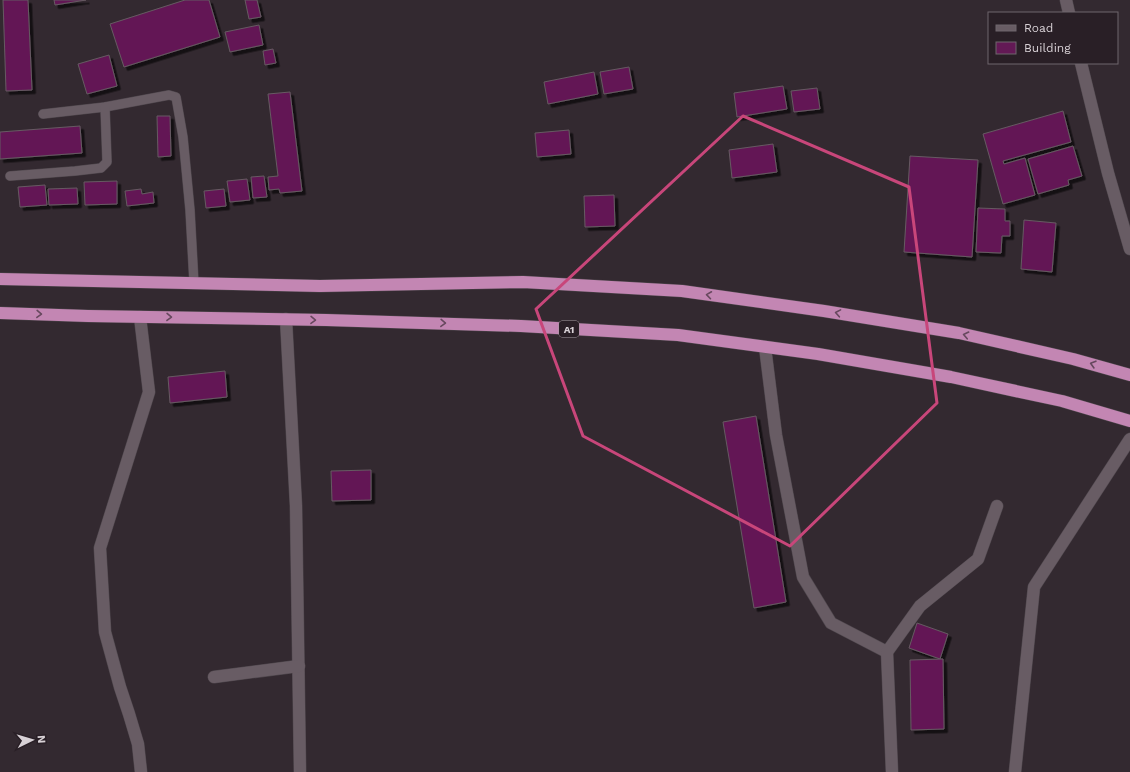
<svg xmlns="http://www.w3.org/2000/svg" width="1130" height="772" font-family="'Work Sans',sans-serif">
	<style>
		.building { fill: #631955; stroke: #665a62; filter: url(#shadow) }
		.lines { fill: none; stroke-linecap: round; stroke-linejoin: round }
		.lane-casing { stroke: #4f474d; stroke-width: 10 }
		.street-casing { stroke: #4f474d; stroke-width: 13 }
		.secondary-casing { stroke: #4f474d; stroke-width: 13 }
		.highway-casing { stroke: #4f474d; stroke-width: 13 }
		.lane { stroke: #685c64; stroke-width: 9 }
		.street { stroke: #685c64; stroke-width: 12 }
		.secondary { stroke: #685c64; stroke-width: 12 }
		.highway { stroke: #c386b3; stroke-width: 12 }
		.oneway { stroke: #67485e }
		.marked { fill: none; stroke: #c8467a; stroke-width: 3; stroke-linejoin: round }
		.labels { text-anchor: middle; stroke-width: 3.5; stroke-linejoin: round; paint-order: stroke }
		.shield { fill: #291f26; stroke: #a49ca1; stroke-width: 1 }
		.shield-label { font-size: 10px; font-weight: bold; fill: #d8d1d6 }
	</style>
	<defs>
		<filter id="shadow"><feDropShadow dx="3.5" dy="3.5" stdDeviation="0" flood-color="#0009"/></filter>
	</defs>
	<rect width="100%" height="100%" fill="#332930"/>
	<g class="building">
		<path d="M3,0H28L32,90L6,91Z"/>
		<path d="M54,0H86L55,5Z"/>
		<path d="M185,0H209L220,37L124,67L110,24Z"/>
		<path d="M245,0H257L261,17L249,19Z"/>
		<path d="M259,25L263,45L230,52L225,32Z"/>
		<path d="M273,49L276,63L265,65L263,51Z"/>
		<path d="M109,55L117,86L87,94L78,64Z"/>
		<path d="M629,67L633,89L604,94L600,72Z"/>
		<path d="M594,72L598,94L548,104L544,82Z"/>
		<path d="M783,86L787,109L737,117L734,93Z"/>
		<path d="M817,88L820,109L794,112L791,91Z"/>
		<path d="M290,92L302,191L280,193L279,189L269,190L268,177L278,176L268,94Z"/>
		<path d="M1063,111L1071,142L1003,161L1004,164L1025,158L1035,195L1003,204L983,134Z"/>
		<path d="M157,116H170L171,156L158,157Z"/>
		<path d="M80,126L82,153L0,159V132Z"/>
		<path d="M569,130L571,154L537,157L535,133Z"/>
		<path d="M773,144L777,172L732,178L729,150Z"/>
		<path d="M1073,146L1082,176L1068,180L1069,185L1038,194L1028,159Z"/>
		<path d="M910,156L978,160L972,257L904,252Z"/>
		<path d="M264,176L267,197L253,198L251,177Z"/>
		<path d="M247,179L250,200L230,202L227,181Z"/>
		<path d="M117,181V204L85,205L84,182Z"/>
		<path d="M45,185L47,205L20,207L18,187Z"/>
		<path d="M77,188L78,204L49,205L48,189Z"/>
		<path d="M141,189L142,194L153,192L154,203L127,206L125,191Z"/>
		<path d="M224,189L226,206L206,208L204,191Z"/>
		<path d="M614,195L615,226L585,227L584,196Z"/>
		<path d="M978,208L1005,209V221H1010V236H1002L1001,253L976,252Z"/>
		<path d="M1024,220L1056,223L1052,272L1021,269Z"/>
		<path d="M225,371L227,397L170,403L168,377Z"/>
		<path d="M756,416L786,602L754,608L723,422Z"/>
		<path d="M371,470V500L332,501L331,471Z"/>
		<path d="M917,623L948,634L940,659L909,648Z"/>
		<path d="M943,659L944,729L911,730L910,660Z"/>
	</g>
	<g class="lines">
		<defs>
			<g id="lane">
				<path d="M43,114L105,107L169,95L176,97L183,137L190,210L194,283"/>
				<path d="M10,176L75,171L101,168L107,162L105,107"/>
			</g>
			<g id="street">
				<path d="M140,317L149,392L100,548L105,632L120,687L129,714L138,744L141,772"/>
				<path d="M286,319L296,506L300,772"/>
				<path d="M765,347L776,435L803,577L831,623L887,652"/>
				<path d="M214,677L299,666"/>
				<path d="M892,772L887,652L920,606L978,559L997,506"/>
			</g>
			<g id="secondary">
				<path d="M1066,0L1069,13"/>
				<path d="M1081,63L1108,173L1130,249"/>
				<path d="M1015,772L1034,587L1130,439"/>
			</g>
			<g id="highway">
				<path d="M0,279L320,286L523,282L682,291L824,311L959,333L1073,359L1130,375"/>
				<path d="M0,313L88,316L326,320L521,326L678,335L818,354L951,377L1062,401L1130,421"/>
			</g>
		</defs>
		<use href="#lane" class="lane-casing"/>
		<use href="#street" class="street-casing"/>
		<use href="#secondary" class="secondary-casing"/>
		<use href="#highway" class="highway-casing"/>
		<use href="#lane" class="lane"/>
		<use href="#street" class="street"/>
		<use href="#secondary" class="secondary"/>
		<use href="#highway" class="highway"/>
	</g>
	<defs><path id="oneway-chevron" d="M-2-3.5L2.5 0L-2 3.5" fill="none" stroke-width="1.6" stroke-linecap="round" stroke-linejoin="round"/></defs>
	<g class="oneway">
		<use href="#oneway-chevron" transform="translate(709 295) rotate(-172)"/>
		<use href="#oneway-chevron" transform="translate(838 313) rotate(-170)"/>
		<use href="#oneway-chevron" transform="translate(39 314) rotate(2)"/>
		<use href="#oneway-chevron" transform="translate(169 317) rotate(1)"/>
		<use href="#oneway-chevron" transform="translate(313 320) rotate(1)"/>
		<use href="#oneway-chevron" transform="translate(443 323) rotate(2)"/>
		<use href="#oneway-chevron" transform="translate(966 335) rotate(-168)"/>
		<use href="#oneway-chevron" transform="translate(1093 364) rotate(-164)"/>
	</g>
	<path class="marked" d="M743,116L909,187L937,403L790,546L583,436L536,309Z"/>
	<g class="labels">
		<rect class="shield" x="559" y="321" width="20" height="16" rx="3"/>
		<g class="shield-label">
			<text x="569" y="333">A1</text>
		</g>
	</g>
	<rect x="988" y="12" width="130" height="52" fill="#291f26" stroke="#6f666c"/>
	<rect x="996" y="25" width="20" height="6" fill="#685c64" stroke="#6f666c"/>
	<text x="1024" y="32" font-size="12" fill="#d8d1d6">Road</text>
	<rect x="996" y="42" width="20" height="12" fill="#631955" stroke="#6f666c"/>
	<text x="1024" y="52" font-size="12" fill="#d8d1d6">Building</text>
	<g transform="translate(32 740) rotate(85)" stroke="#291f26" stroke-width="3" paint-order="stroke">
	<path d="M0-3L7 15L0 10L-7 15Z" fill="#d8d1d6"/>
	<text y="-6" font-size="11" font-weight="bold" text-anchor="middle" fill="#d8d1d6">N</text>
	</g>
</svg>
